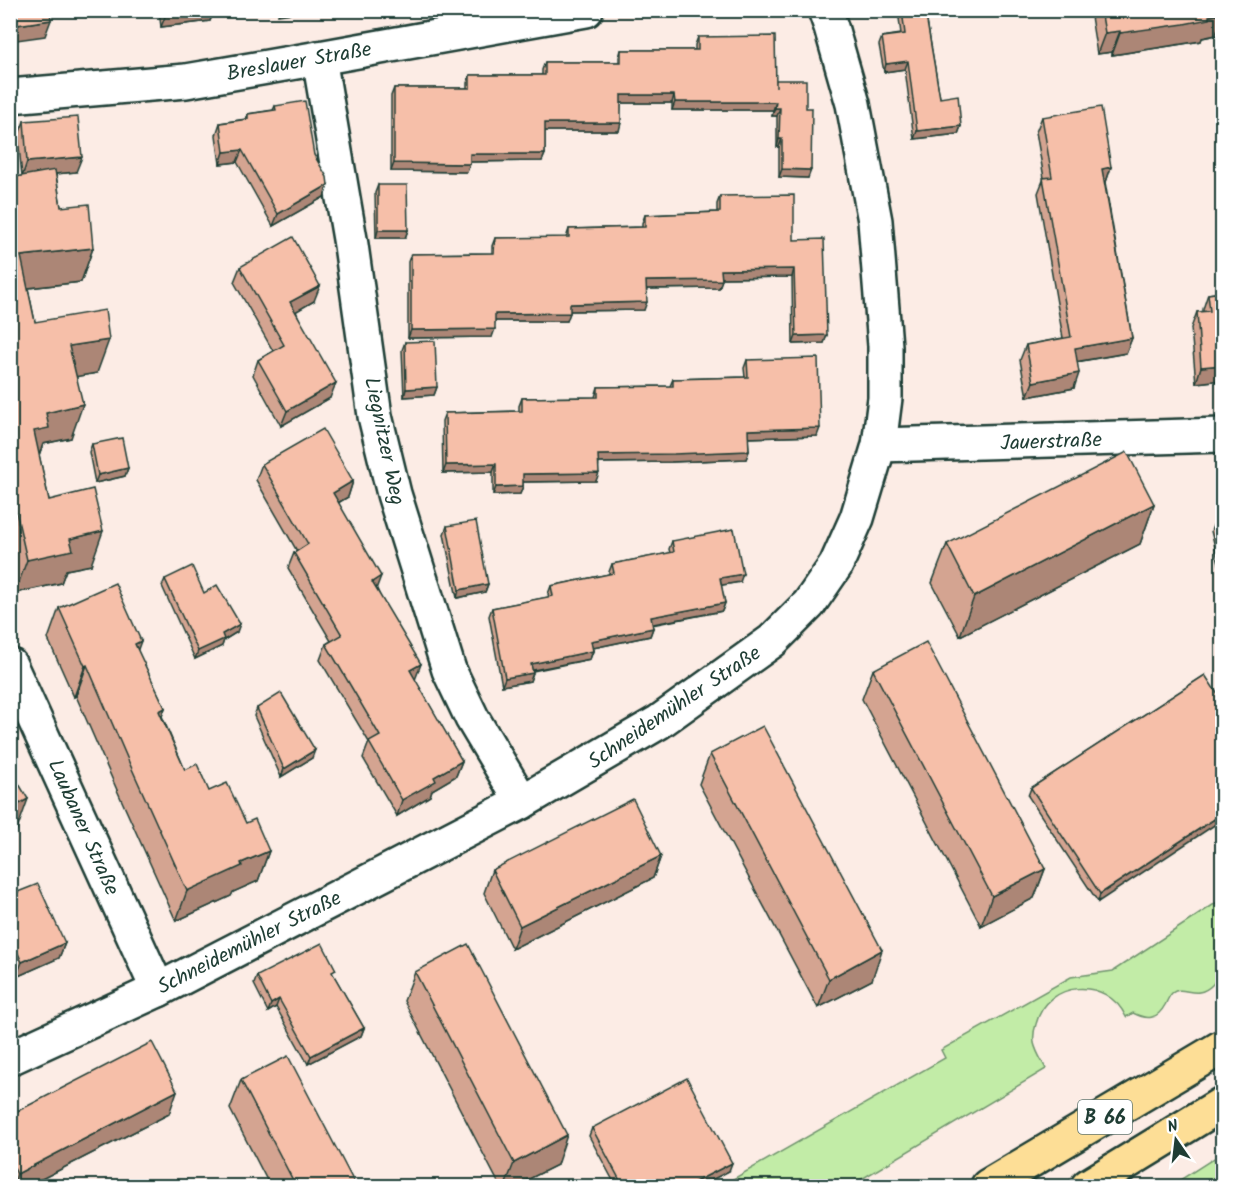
<svg xmlns="http://www.w3.org/2000/svg" width="1233" height="1197" font-family="Kalam,sans-serif">
	<style>
		.green { fill: #c2eca7; stroke: #70946e; stroke-width: 1.5 }
		.lines { fill: none; stroke-linecap: round; stroke-linejoin: round }
		.minor-casing { stroke: #1f3d34; stroke-width: 38 }
		.primary-casing { stroke: #1f3d34; stroke-width: 38 }
		.minor { stroke: #fff; stroke-width: 33 }
		.primary { stroke: #fdde96; stroke-width: 33 }
		.wall { fill: #d4a491; stroke: #1f3d34; stroke-width: 1.5 }
		.shaded-wall { fill: #ac8676; stroke: #1f3d34; stroke-width: 1.5 }
		.building { fill: #f6bfa9; stroke: #1f3d34; stroke-width: 1.5 }
		.labels { text-anchor: middle; stroke-width: 5; stroke-linejoin: round; paint-order: stroke }
		.shield { fill: #fff; stroke: #627771; stroke-width: 1.5 }
		.shield-label { font-size: 20px; font-weight: bold; fill: #1f3d34 }
		.street-label { font-size: 21px; fill: #1f3d34; stroke: #fff }
	</style>
	<rect width="100%" height="100%" fill="#fcece5"/>
	<filter id="ink" filterUnits="userSpaceOnUse"><feTurbulence type="fractalNoise" baseFrequency=".0167" numOctaves="2"/><feDisplacementMap in="SourceGraphic" scale="12" xChannelSelector="R" yChannelSelector="G"/><feConvolveMatrix kernelMatrix="1 2 1 2 8 2 1 2 1" color-interpolation-filters="sRGB"/></filter>
	<g filter="url(#ink)">
		<g class="green">
			<path d="M1222,899V964C1217,971 1218,979 1212,985C1196,1001 1183,984 1172,993C1169,996 1167,1001 1165,1005C1157,1020 1147,1020 1133,1013L1126,1017C1107,976 1047,980 1036,1024C1034,1030 1033,1036 1034,1043C1036,1052 1042,1061 1046,1069L850,1186H721L945,1058L941,1050L1071,977L1113,971Z"/>
			<path d="M1222,1153V1186H1175L1180,1180Z"/>
		</g>
		<g class="lines">
			<defs>
				<g id="minor">
					<path d="M319,58L351,245L375,416L394,494L449,670L472,718L522,802"/>
					<path d="M10,96L186,81L319,58L586,10"/>
					<path d="M879,445L1222,435"/>
					<path d="M10,665L158,990"/>
					<path d="M10,1058L158,990L522,802L659,722L772,641L809,604L836,565L857,518L879,445L885,398V346L875,221L853,104L831,27L825,10"/>
				</g>
				<g id="primary">
					<path d="M988,1186L1222,1047"/>
					<path d="M1088,1186L1222,1104"/>
				</g>
			</defs>
			<use href="#minor" class="minor-casing"/>
			<use href="#primary" class="primary-casing"/>
			<use href="#minor" class="minor"/>
			<use href="#primary" class="primary"/>
		</g>
		<g class="wall">
			<path d="M159,10H214L210,21L161,27Z"/>
			<path d="M898,10H925L940,98L961,126L958,134L914,139L905,69L884,72L879,45L882,37L901,34Z"/>
			<path d="M1090,10H1222V17L1216,35L1202,38L1201,41L1112,55V52L1097,54Z"/>
			<path d="M698,37L776,81L806,108L808,178L779,177V147H777V116H772L773,110H672V103H621L619,131H545V154L542,161L470,162L467,172L391,171V96L394,88H467V83L470,75H542V70L545,62H619V57L621,50H695V45Z"/>
			<path d="M275,106L314,155L328,185L324,197L273,226L237,162L220,164L216,135L220,123L246,119L248,114L273,110Z"/>
			<path d="M1042,117L1111,167L1106,182H1105L1132,338L1126,353L1077,362L1074,388L1027,397L1020,360L1026,345L1063,338L1038,193L1044,178L1036,132Z"/>
			<path d="M24,121L76,172L56,174L61,207L93,248L81,282L28,288L35,322L97,373L77,376L71,438L43,444L39,455L49,500L91,565L66,570L61,583L15,593L10,575V178L22,176L18,137Z"/>
			<path d="M378,185L408,230L405,238H376L375,193Z"/>
			<path d="M720,196L794,240L827,335L824,343L793,344L792,277L722,278L719,288L647,289L644,310L570,311L567,321H495L492,337L408,338V262L411,254L492,253V246L495,238H566L569,229L642,227V223L645,215L717,212V204Z"/>
			<path d="M240,267L314,301L296,311L330,398L281,426L253,375L258,360L273,351L234,282Z"/>
			<path d="M1222,292V380L1196,383L1191,328L1197,312H1203V309L1208,294Z"/>
			<path d="M405,342L437,387L434,395L404,397L402,350Z"/>
			<path d="M747,360L817,436L748,438L749,451L746,459L671,462L599,463L596,481L523,482V486L520,494L493,495V472L443,473L442,421L445,413L519,411V406L522,398L595,397L598,387L670,386L673,379L745,377L744,368Z"/>
			<path d="M92,444L128,468L125,476L95,483L89,452Z"/>
			<path d="M262,464L353,481L348,497L338,503L377,589L415,680L462,761L456,776L432,790L430,796L397,816L363,758L369,742L320,660L326,644L331,641L288,568L294,553L297,551L256,480Z"/>
			<path d="M1154,504L1140,544L960,636L932,583L947,544Z"/>
			<path d="M1220,508H1222V575L1211,531Z"/>
			<path d="M447,526L488,584L485,592L457,598L444,534Z"/>
			<path d="M672,541L740,582L721,585L725,603L722,611L652,625L653,628L650,636L593,648V651L590,659L533,671L530,681L502,686L489,616L492,608L549,597L548,594L551,586L609,574V572L612,564L670,553L669,549Z"/>
			<path d="M165,579L204,593L237,632L224,640L222,646L195,659L162,586Z"/>
			<path d="M59,608L137,650L165,708L162,716L185,770L246,823L269,851L258,881L233,892L231,896L176,921L117,790L76,696L74,697L48,639Z"/>
			<path d="M873,670L1045,869L1034,898L981,926L862,699Z"/>
			<path d="M1205,675L1098,902L1028,796L1031,788Z"/>
			<path d="M257,708L312,758L281,777L254,716Z"/>
			<path d="M710,754L872,980L818,1008L699,784Z"/>
			<path d="M661,856L653,878L512,949L484,893L492,870Z"/>
			<path d="M10,895L65,943L59,958L16,977L10,965Z"/>
			<path d="M415,972L557,1165L515,1186H500L404,1001Z"/>
			<path d="M257,976H334L364,1028L361,1036L308,1064L276,1007L268,1012L254,984Z"/>
			<path d="M241,1080L356,1186H270L230,1109Z"/>
			<path d="M169,1114L28,1186H10V1115Z"/>
			<path d="M592,1128L729,1171L700,1186H616L589,1136Z"/>
		</g>
		<g class="shaded-wall">
			<path d="M198,10H214L210,21L161,27L166,14Z"/>
			<path d="M279,10H314L278,15Z"/>
			<path d="M1222,14V17L1216,35L1202,38L1201,41L1112,55L1120,33Z"/>
			<path d="M51,20L45,36L10,41V26Z"/>
			<path d="M1120,31L1112,52L1097,54L1105,33Z"/>
			<path d="M908,61L905,69L884,72L886,64Z"/>
			<path d="M621,95H674L672,103H618Z"/>
			<path d="M675,102H776L773,110H672Z"/>
			<path d="M775,108H780L777,116H772Z"/>
			<path d="M545,123H621L619,131H542Z"/>
			<path d="M961,126L958,134L914,139L917,131Z"/>
			<path d="M779,139H782L779,147H777Z"/>
			<path d="M242,150L237,162L220,164L224,152Z"/>
			<path d="M470,154H545L542,161L467,162Z"/>
			<path d="M82,157L76,172L22,177L27,162Z"/>
			<path d="M394,163L470,164L467,172L391,171Z"/>
			<path d="M1111,167L1106,182L1097,183L1102,169Z"/>
			<path d="M782,169L811,170L808,178L779,177Z"/>
			<path d="M328,185L324,197L273,226L278,214Z"/>
			<path d="M378,230H408L405,238H376Z"/>
			<path d="M93,248L81,282L10,290L21,256Z"/>
			<path d="M794,269L792,277L719,278L721,270Z"/>
			<path d="M722,280L719,288L644,289L646,281Z"/>
			<path d="M320,286L314,301L285,318L290,302Z"/>
			<path d="M647,302L644,310L567,311L570,304Z"/>
			<path d="M570,313L567,321H492L495,314Z"/>
			<path d="M495,329L492,337L408,338L411,330Z"/>
			<path d="M827,335L824,343L793,344L796,336Z"/>
			<path d="M1132,338L1126,353L1069,363L1075,348Z"/>
			<path d="M109,340L97,373L57,380L69,346Z"/>
			<path d="M1222,365V380L1196,383L1201,367Z"/>
			<path d="M1079,373L1074,388L1027,397L1033,382Z"/>
			<path d="M336,383L330,398L281,426L287,411Z"/>
			<path d="M437,387L434,395L404,397L406,389Z"/>
			<path d="M83,404L71,438L43,444L37,461L34,431L46,413Z"/>
			<path d="M820,428L817,436L745,438L748,430Z"/>
			<path d="M749,451L746,459L671,462L596,463L598,455Z"/>
			<path d="M496,464L493,472L443,473L446,465Z"/>
			<path d="M128,468L125,476L95,483L98,475Z"/>
			<path d="M599,473L596,481L520,482L523,474Z"/>
			<path d="M353,481L348,497L327,509L333,493Z"/>
			<path d="M523,486L520,494L493,495L496,487Z"/>
			<path d="M1154,504L1140,544L960,636L974,597Z"/>
			<path d="M103,531L91,565L66,570L61,583L15,593L27,560L70,539Z"/>
			<path d="M743,574L740,582L717,586L720,578Z"/>
			<path d="M381,576L375,592L372,582Z"/>
			<path d="M488,584L485,592L457,598L459,590Z"/>
			<path d="M725,603L722,611L648,625L651,617Z"/>
			<path d="M240,624L237,632L224,640L222,646L195,659L198,651L222,634Z"/>
			<path d="M653,628L650,636L588,649L591,641Z"/>
			<path d="M141,641L130,671L135,644Z"/>
			<path d="M593,651L590,659L528,671L531,664Z"/>
			<path d="M421,664L415,680L410,670Z"/>
			<path d="M87,665L76,696L74,697L85,666Z"/>
			<path d="M533,673L530,681L502,686L505,678Z"/>
			<path d="M165,708L154,738L159,711Z"/>
			<path d="M315,750L312,758L281,777L284,769Z"/>
			<path d="M462,761L456,776L432,790L430,796L397,816L402,800L434,777Z"/>
			<path d="M28,799L14,838L10,840V809Z"/>
			<path d="M1222,814V820L1098,902L1100,894Z"/>
			<path d="M269,851L258,881L233,892L231,896L176,921L187,891L241,863Z"/>
			<path d="M661,856L653,878L512,949L520,926Z"/>
			<path d="M1045,869L1034,898L981,926L992,896Z"/>
			<path d="M65,943L59,958L16,977L22,962Z"/>
			<path d="M882,950L872,980L818,1008L829,979Z"/>
			<path d="M279,999L276,1007L268,1012L271,1004Z"/>
			<path d="M364,1028L361,1036L308,1064L311,1056Z"/>
			<path d="M177,1091L169,1114L28,1186H13L17,1174Z"/>
			<path d="M567,1135L557,1165L515,1186H505L514,1163Z"/>
			<path d="M732,1163L729,1171L700,1186H687Z"/>
		</g>
		<g class="building">
			<path d="M10,10H50L51,20L10,26Z"/>
			<path d="M165,10H198L166,14Z"/>
			<path d="M902,10H925L940,98L958,95L961,126L917,131L908,61L886,64L882,37L905,34Z"/>
			<path d="M1101,10H1222V14L1209,16V19L1184,24L1120,33V31L1105,33Z"/>
			<path d="M775,36L776,87V80H806V108H812L811,170L782,169V139H779L780,108H775L776,102H675L674,95H621V123H545V154H470V164L394,163V88H470V75H545V62H621V50H698V37Z"/>
			<path d="M305,101L314,155L327,177L328,185L278,214L242,150L224,152L220,123L248,119V114L276,110L275,106Z"/>
			<path d="M1101,107L1111,167L1102,169L1132,338L1075,348L1079,373L1033,382L1026,345L1071,337L1043,178L1052,177L1042,117Z"/>
			<path d="M78,117L82,157L27,162L24,121Z"/>
			<path d="M55,170L61,207L89,204L93,248L21,256L35,322L105,310L109,340L69,346L83,404L46,413L49,428L34,431L49,500L93,489L103,531L70,539L73,550L27,560L15,507H16L10,477V178Z"/>
			<path d="M378,185H407L408,230H378Z"/>
			<path d="M794,195V240L824,239L827,335L796,336L794,269L721,270L722,280L646,281L647,302L570,304V313L495,314V329L411,330V254L494,253L495,238L569,237V229L645,227V215L720,212V196Z"/>
			<path d="M293,237L320,286L290,302L336,383L287,411L258,360L284,345L240,267Z"/>
			<path d="M1222,292V365L1201,367L1197,312L1210,311L1208,294Z"/>
			<path d="M435,341L437,387L406,389L405,342Z"/>
			<path d="M818,358L820,428L748,430L749,451L674,454L598,455L599,473L523,474V486L496,487V464L446,465L445,413L522,411V398L598,397V387L673,386V379L748,377L747,360Z"/>
			<path d="M323,429L353,481L333,493L381,576L372,582L421,664L410,670L462,761L434,777L436,781L402,800L369,742L380,736L326,644L342,635L294,553L308,544L262,464Z"/>
			<path d="M122,438L128,468L98,475L92,444Z"/>
			<path d="M1127,452L1154,504L974,597L947,544Z"/>
			<path d="M1220,508H1222V519Z"/>
			<path d="M476,521L488,584L459,590L447,526Z"/>
			<path d="M734,529L743,574L720,578L725,603L651,617L653,628L591,641L593,651L531,664L533,673L505,678L492,608L553,596L551,586L614,573L612,564L674,552L672,541Z"/>
			<path d="M192,566L204,593L217,585L240,624L222,634L224,639L198,651L165,579Z"/>
			<path d="M115,583L141,641L135,644L165,708L159,711L185,770L197,764L209,791L227,783L246,823L255,819L269,851L241,863L242,866L187,891L128,760L87,665L85,666L59,608Z"/>
			<path d="M926,642L1045,869L992,896L873,670Z"/>
			<path d="M1205,675L1222,701V814L1100,894L1031,788Z"/>
			<path d="M281,693L315,750L284,769L257,708Z"/>
			<path d="M763,726L882,950L829,979L710,754Z"/>
			<path d="M10,769L28,799L10,809Z"/>
			<path d="M633,799L661,856L520,926L492,870Z"/>
			<path d="M38,884L65,943L22,962L10,936V895Z"/>
			<path d="M322,943L336,970L332,972L364,1028L311,1056L279,999L271,1004L257,976Z"/>
			<path d="M468,944L567,1135L514,1163L415,972Z"/>
			<path d="M152,1042L177,1091L17,1174L10,1160V1115Z"/>
			<path d="M288,1056L356,1186H296L241,1080Z"/>
			<path d="M687,1078L732,1163L687,1186H623L592,1128Z"/>
		</g>
	</g>
	<g class="labels">
		<rect class="shield" x="1078" y="1100" width="54" height="34" rx="4.5"/>
		<g class="shield-label">
			<text x="1105" y="1124">B 66</text>
		</g>
		<g class="street-label">
			<text transform="translate(299 61) rotate(-10)" y="7">Breslauer Straße</text>
			<text transform="translate(385 441) rotate(78)" y="7">Liegnitzer Weg</text>
			<text transform="translate(1051 441) rotate(-2)" y="7">Jauerstraße</text>
			<text transform="translate(674 707) rotate(-34)" y="7">Schneidemühler Straße</text>
			<text transform="translate(84 827) rotate(66)" y="7">Laubaner Straße</text>
			<text transform="translate(249 942) rotate(-27)" y="7">Schneidemühler Straße</text>
		</g>
	</g>
	<rect width="1233" height="1197" fill="none" stroke="#fff" stroke-width="36"/>
	<rect x="18" y="18" width="1197" height="1161" fill="none" stroke="#1f3d34" stroke-width="2" filter="url(#ink)"/>
	<g transform="translate(1176 1140) rotate(346)" stroke="#ffffff" stroke-width="4.5" paint-order="stroke">
	<path d="M0-4.5L10 22L0 15L-10 22Z" fill="#1f3d34"/>
	<text y="-9" font-size="16" font-weight="bold" text-anchor="middle" fill="#1f3d34">N</text>
	</g>
</svg>
